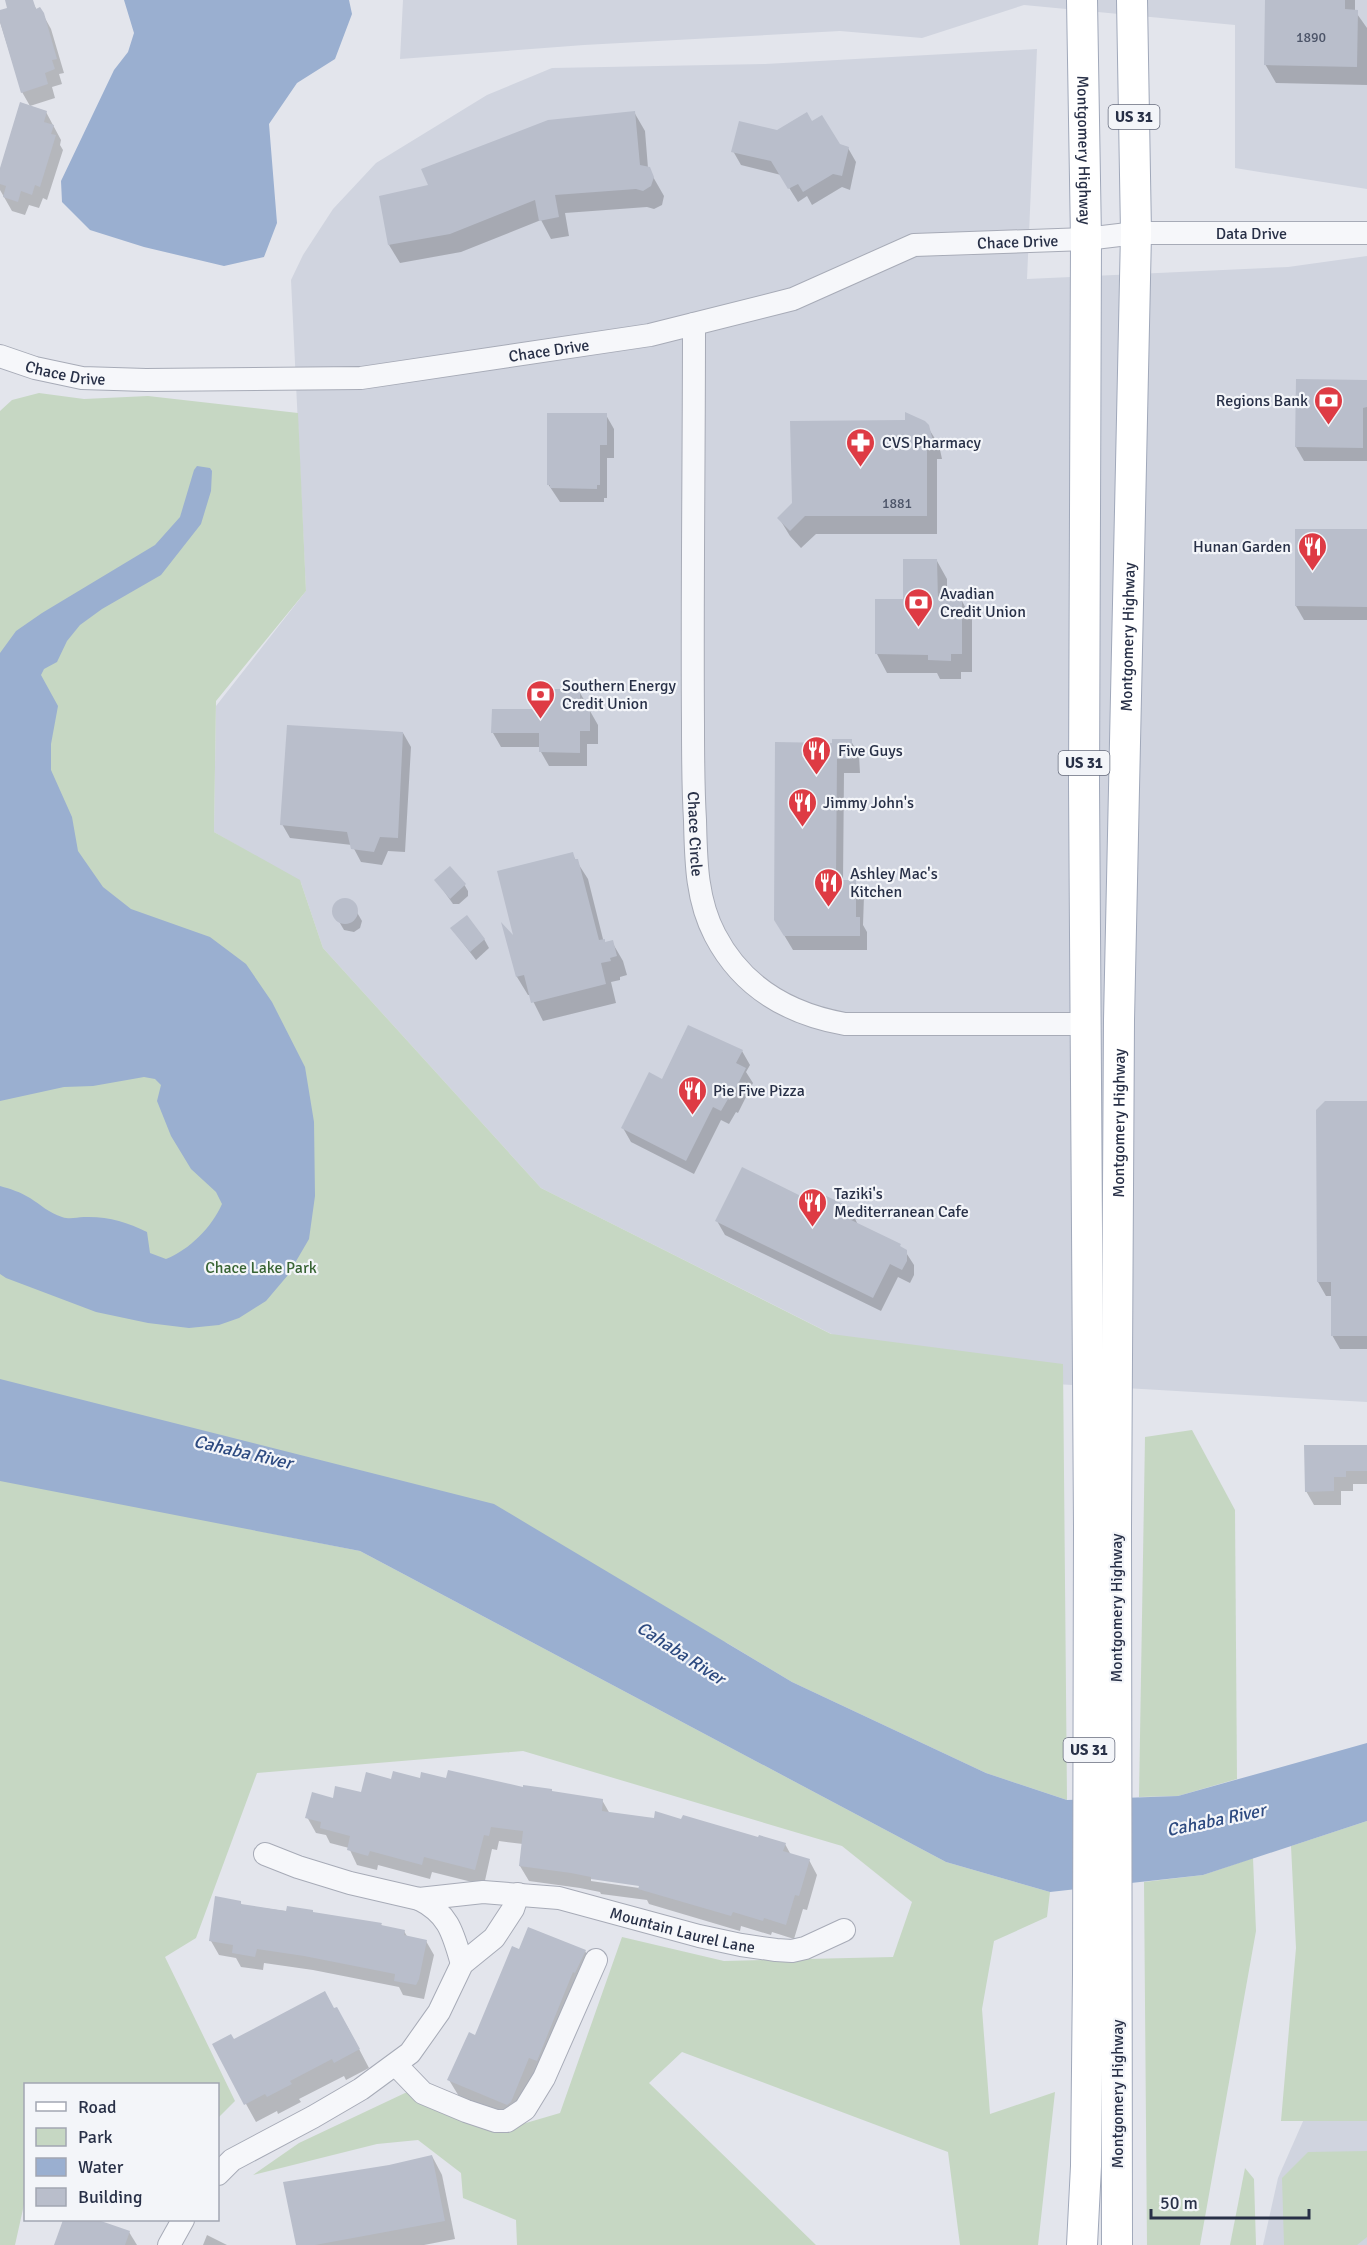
<svg xmlns="http://www.w3.org/2000/svg" width="1367" height="2245" font-family="Signika,sans-serif">
	<style>
		.built { fill: #d0d4df }
		.green { fill: #c6d7c3 }
		.water { fill: #9aafd0 }
		.shadow { fill: #0003; fill-rule: evenodd }
		.building { fill: #b9becb }
		.lines { fill: none; stroke-linecap: round; stroke-linejoin: round }
		.minor-casing { stroke: #a7abb7; stroke-width: 24 }
		.major-casing { stroke: #a0a8ba; stroke-width: 32 }
		.minor { stroke: #f6f7fa; stroke-width: 22 }
		.major { stroke: #fff; stroke-width: 30 }
		.labels { text-anchor: middle; stroke-width: 4.5; stroke-linejoin: round; paint-order: stroke }
		.number-label { font-size: 14px; fill: #4c5468 }
		.shield { fill: #f3f5f9; stroke: #656b7c; stroke-width: 1.5 }
		.shield-label { font-size: 15px; font-weight: bold; fill: #283047 }
		.street-label { font-size: 16px; fill: #283047; stroke: #f3f5f9 }
		.poi-label { font-size: 16px; fill: #283047; stroke: #f3f5f9; text-anchor: start }
		.park-label { font-size: 16px; fill: #386434; stroke: #f3f5f9 }
		.water-label { font-size: 18px; font-style: italic; fill: #2d4a80; stroke: #f3f5f9 }
	</style>
	<rect width="100%" height="100%" fill="#e3e5ec"/>
	<g class="built">
		<path d="M403,0H1367V189L1235,168V25L1024,5L922,38L840,31L584,45L400,59Z"/>
		<path d="M1037,49L1027,279L1288,267L1367,256V1402L915,1376L541,1188L323,948L301,883L214,832L216,706L306,591L291,280L303,255L333,209L376,163L487,95L552,68L765,64Z"/>
		<path d="M1367,1976V2245H1263L1278,2178Z"/>
	</g>
	<g class="green">
		<path d="M39,393L84,399L148,396L298,413L306,591L216,701L214,832L300,880L323,948L541,1188L831,1334L1063,1364L1067,1800L986,1773L792,1682L727,1643L379,1527L249,1529L360,1551L946,1862L1050,1892L1047,1917L994,1941L982,2009L990,2114L1055,2092L1038,2245H960L948,2152L682,2052L649,2083L816,2245H517L516,2220L463,2198L461,2173L418,2140L377,2144L253,2175L299,2143L422,2085L502,2130L560,2113L622,1937L724,1961L893,1957L912,1902L842,1846L523,1751L257,1773L196,1938L165,1957L235,2101L218,2118V2084H26L25,2200L15,2245H0V411L12,400Z"/>
		<path d="M1192,1430L1235,1510L1237,1779L1178,1796L1139,1797L1145,1437Z"/>
		<path d="M1367,1821V2121H1281L1296,1948L1291,1846Z"/>
		<path d="M1253,1858L1256,1931L1200,2245H1147L1144,1882L1203,1875Z"/>
		<path d="M1367,2151V2237L1357,2245H1284L1282,2178L1308,2152Z"/>
		<path d="M1245,2168L1254,2179L1256,2245H1230Z"/>
	</g>
	<g class="water">
		<path d="M124,0H349L352,14L335,59L297,83L269,124L277,223L264,257L224,266L144,247L90,230L62,202L61,181L114,70L128,52L134,33Z"/>
		<path d="M197,466L210,468L212,471L211,491L201,524L161,575L102,609L80,625L67,641L57,662L44,669L41,675L58,706L51,744V770L72,817L78,851L103,887L131,909L210,937L246,964L272,1002L305,1067L314,1122L315,1196L309,1239L288,1275L266,1301L239,1318L219,1325L189,1328L148,1323L96,1312L6,1278L0,1274V1186C11,1189 20,1192 30,1198C41,1205 49,1213 62,1217C71,1220 76,1217 84,1217C107,1216 127,1222 147,1232L150,1253L166,1259C189,1250 212,1227 222,1204L216,1192L191,1169L171,1136L157,1101L161,1085L155,1079L144,1077L93,1086L64,1087L0,1101V653L16,631L42,613L155,545L180,517L194,470Z"/>
		<path d="M0,1379L494,1504L792,1682L986,1773L1067,1800L1178,1796L1367,1743V1821L1203,1875L1050,1892L946,1862L360,1551L0,1481Z"/>
	</g>
	<g class="shadow">
		<path d="M1266,0H1355V11L1367,28V85L1276,83L1265,64Z"/>
		<path d="M32,2L37,10L40,9L51,29L64,73L59,74L62,84L52,87L55,98L30,106L22,92L0,22V11Z"/>
		<path d="M46,112L61,140L60,145L63,150L47,200L43,198L39,208L29,205L25,215L12,211L0,190V169Z"/>
		<path d="M634,112L645,131L648,168L664,196L662,205L654,209L647,207L565,213L569,236L551,239L541,220L461,252L400,263L389,245L430,186Z"/>
		<path d="M812,123L839,145L848,148L856,162L850,190L842,187L812,205L807,196L798,202L781,175L741,165L733,151L777,131Z"/>
		<path d="M1367,385V461H1304L1296,447Z"/>
		<path d="M606,415L614,429V458H607V498H604V502H560L548,484Z"/>
		<path d="M927,426L939,445L942,459H937V534H816L801,548L790,536L779,518L793,504Z"/>
		<path d="M1296,530L1367,531V620H1304L1296,606Z"/>
		<path d="M937,561L947,579V601H962L972,620V672H961V679H940L937,673H887L877,654V601H905Z"/>
		<path d="M579,691L587,705V711H590L598,725V744H587V766H549L541,752V747H501L493,733Z"/>
		<path d="M403,733L411,747L405,852L388,851L382,865L361,862L352,845L290,838L282,824Z"/>
		<path d="M851,741L859,755L860,773H844L843,882H855L864,896L863,925L867,932V950H793L784,935L834,744Z"/>
		<path d="M572,854L588,879L603,939L606,944L612,942L623,961L627,975L620,977V980L611,982L616,1003L543,1021L530,995H528L517,977L516,941Z"/>
		<path d="M436,880L462,881L468,891V896L459,904H453Z"/>
		<path d="M343,900L351,902L362,921L360,928L354,932L344,930L334,913L337,904Z"/>
		<path d="M452,929L484,939L489,948L476,960Z"/>
		<path d="M742,1051L750,1065L746,1072L753,1083L738,1113L736,1112L729,1124L721,1120L694,1174L631,1142L623,1128L662,1081Z"/>
		<path d="M1367,1102V1349H1340L1332,1335V1296H1326L1318,1282Z"/>
		<path d="M818,1206L851,1210L858,1225L905,1251L914,1265V1275L910,1283L898,1277L881,1311L725,1235L717,1221Z"/>
		<path d="M1367,1446V1484H1353V1491H1341V1505H1314L1306,1491Z"/>
		<path d="M392,1780H447L552,1792L602,1800L610,1814L785,1844L791,1855L809,1860L817,1875L807,1910L803,1909L794,1939L772,1932L771,1935L741,1926L740,1931L649,1904L647,1900L601,1894L600,1892L580,1888L529,1881L520,1866L523,1844L499,1841L497,1850L492,1849L484,1885L432,1872L430,1879L378,1865L377,1870L357,1865L349,1848L330,1843L326,1835L316,1833L307,1817L334,1799L362,1794ZM591,1878L647,1886L646,1889L591,1881Z"/>
		<path d="M240,1902L242,1905L381,1924L382,1926L404,1931L408,1938L426,1941L434,1955L424,1999L403,1995L399,1987L313,1970L264,1963L263,1970L241,1967L236,1958L219,1955L211,1941Z"/>
		<path d="M520,1951H585L596,1970L522,2121L460,2098L449,2080L475,2037Z"/>
		<path d="M334,2010L347,2026L369,2068L346,2080L344,2076L299,2099L301,2102L278,2114L277,2111L256,2122L246,2104L233,2041Z"/>
		<path d="M432,2156L442,2175L455,2239L424,2245H297L390,2166Z"/>
		<path d="M65,2220H93L129,2232L137,2245H56Z"/>
		<path d="M207,2235L227,2245H203Z"/>
	</g>
	<g class="building">
		<path d="M5,0H33L36,9L40,7L44,13L57,59L52,60L55,69L45,73L48,84L21,93L0,22V10L7,8Z"/>
		<path d="M1265,0H1345V9L1358,10L1357,67L1264,65Z"/>
		<path d="M20,102L47,111L44,122L54,125L51,134L56,135L40,187L35,185L32,195L21,191L18,202L3,197L6,186L0,184V168Z"/>
		<path d="M635,111L640,165L650,167L654,177L651,186L643,191L636,189L555,195L559,217L539,221L535,200L450,234L388,245L379,196L428,185L421,169L548,120Z"/>
		<path d="M807,112L812,121L822,115L840,144L849,147L842,176L833,174L803,192L798,184L788,189L771,161L731,152L739,121L777,130Z"/>
		<path d="M1296,379L1367,380V407L1363,408V448L1295,447Z"/>
		<path d="M905,412L925,421L929,425L933,441H927V516H805L790,531L777,518L792,503L790,421L905,420Z"/>
		<path d="M547,413H607V445H600V485H597V489L550,488V485H547Z"/>
		<path d="M1295,529H1367V607L1295,606Z"/>
		<path d="M903,559H937L938,600H962V654H951V661L928,660V655L875,654V599H903Z"/>
		<path d="M540,689H580V709L590,710V731H580V753L539,752V733H491L492,709H540Z"/>
		<path d="M287,725L403,732L398,838L380,837L374,852L351,849L347,832L280,825Z"/>
		<path d="M832,739H852V759H837L836,880H856V917H860V936H784L774,920L775,742L832,743Z"/>
		<path d="M573,852L575,859H578L599,940L605,939V942L613,940L617,956L610,958L611,961L601,963L606,984L531,1003L524,975L516,977L501,922L513,935L497,871Z"/>
		<path d="M450,866L466,884L450,899L434,880Z"/>
		<circle cx="345" cy="911" r="13"/>
		<path d="M467,915L485,939L470,952L450,928Z"/>
		<path d="M688,1025L743,1050L736,1063L746,1068L730,1100L728,1099L721,1111L713,1107L686,1161L621,1128L649,1072L662,1079Z"/>
		<path d="M1325,1101H1367V1336H1331V1282H1317L1316,1110Z"/>
		<path d="M742,1167L817,1204L822,1194L852,1208L847,1218L901,1244L900,1246L907,1250V1261L902,1270L890,1264L873,1298L715,1221Z"/>
		<path d="M1304,1445H1367V1471H1346V1477H1334V1491L1305,1492Z"/>
		<path d="M448,1770L523,1787V1785L552,1789V1791L603,1799L602,1811L654,1818L655,1811L681,1819L683,1815L758,1837L759,1835L786,1843L783,1851L810,1859L799,1896L795,1895L786,1925L764,1918L763,1921L733,1912L731,1916L638,1889L639,1886L591,1879V1877L571,1873L519,1866L523,1831L491,1827L489,1836L484,1835L475,1870L424,1857L422,1865L370,1851L368,1856L347,1850L350,1836L320,1828L321,1822L305,1818L312,1792L333,1798L335,1786L361,1792L366,1772L391,1779L393,1771L420,1778L421,1772L446,1778Z"/>
		<path d="M215,1896L241,1901V1904L286,1911L287,1906L313,1910V1912L382,1923L381,1925L405,1930L404,1935L427,1940L419,1979L416,1985L394,1981L395,1974L304,1956L257,1949L255,1957L232,1953L233,1945L209,1941Z"/>
		<path d="M528,1927L586,1950L575,1973L573,1972L537,2061L529,2058L511,2102L507,2105L447,2080L469,2032L475,2035L512,1946L519,1949Z"/>
		<path d="M325,1991L334,2008L337,2007L360,2049L334,2063L332,2059L290,2081L292,2084L267,2097L265,2094L244,2105L212,2044L231,2034L234,2039Z"/>
		<path d="M432,2155L445,2221L315,2245H296L283,2182L389,2165Z"/>
		<path d="M63,2220H98L130,2231L125,2245H54Z"/>
	</g>
	<g class="lines">
		<defs>
			<g id="minor">
				<path id="s1" d="M694,324C694,457 692,591 693,724C693,756 693,788 695,820C696,859 696,899 715,935C742,987 789,1014 845,1024H1086"/>
				<path id="s2" d="M0,356L35,368L82,378L146,380L361,378L650,335L793,299L914,245L1086,239L1136,233H1367"/>
				<path id="s3" d="M265,1854L298,1867L350,1883L419,1899L483,1892L559,1898L699,1936L741,1945L776,1950L792,1951L805,1948L844,1930"/>
				<path d="M419,1899C449,1914 453,1933 462,1964"/>
				<path d="M396,2065L423,2093L466,2111L496,2121H507L525,2109L544,2078L596,1960"/>
				<path d="M218,2174L232,2160L313,2117L361,2089L410,2053L439,2012L462,1964L494,1938L513,1909L518,1894"/>
				<path d="M169,2245L183,2220"/>
			</g>
			<g id="major">
				<path id="s4" d="M1082,0L1086,239L1084,785L1089,1526L1088,1974L1086,2166L1082,2245"/>
				<path id="s5" d="M1117,2245L1116,1526L1119,1020L1136,233L1132,0"/>
			</g>
		</defs>
		<use href="#minor" class="minor-casing"/>
		<use href="#major" class="major-casing"/>
		<use href="#minor" class="minor"/>
		<use href="#major" class="major"/>
	</g>
	<defs>
		<symbol id="bank-pin" viewBox="-11 -11 22 30"><path d="M0 17L-7.5 6A9.5 9.5 0 1 1 7.5 6Z" fill="#de3b44" stroke="#f3f5f9"/><path d="M-6-4H6V4H-6ZM0-2.3a2.3 2.3 0 1 0 0 4.6a2.3 2.3 0 1 0 0-4.6Z" fill="#fff"/></symbol>
		<symbol id="pharmacy-pin" viewBox="-11 -11 22 30"><path d="M0 17L-7.5 6A9.5 9.5 0 1 1 7.5 6Z" fill="#de3b44" stroke="#f3f5f9"/><path d="M-2-6h4v4h4v4h-4v4h-4v-4h-4v-4h4Z" fill="#fff"/></symbol>
		<symbol id="restaurant-pin" viewBox="-11 -11 22 30"><path d="M0 17L-7.5 6A9.5 9.5 0 1 1 7.5 6Z" fill="#de3b44" stroke="#f3f5f9"/><path d="M-5-6h1v4h1v-4h1v4h1v-4h1v5L-1.5 .5V6h-2V.5L-5-1ZM5-6V6H3V1.5H1.5Q1.5-4 5-6Z" fill="#fff"/></symbol>
	</defs>
	<g fill-rule="evenodd">
		<use href="#bank-pin" x="1312" y="384" width="33" height="45"/>
		<use href="#pharmacy-pin" x="844" y="426" width="33" height="45"/>
		<use href="#restaurant-pin" x="1296" y="530" width="33" height="45"/>
		<use href="#bank-pin" x="902" y="586" width="33" height="45"/>
		<use href="#bank-pin" x="524" y="678" width="33" height="45"/>
		<use href="#restaurant-pin" x="800" y="734" width="33" height="45"/>
		<use href="#restaurant-pin" x="786" y="786" width="33" height="45"/>
		<use href="#restaurant-pin" x="812" y="866" width="33" height="45"/>
		<use href="#restaurant-pin" x="676" y="1074" width="33" height="45"/>
		<use href="#restaurant-pin" x="796" y="1186" width="33" height="45"/>
	</g>
	<g class="labels">
		<g class="number-label">
			<text x="1311" y="42">1890</text>
			<text x="897" y="508">1881</text>
		</g>
		<g class="shield">
			<rect x="1108.5" y="105" width="51" height="24" rx="4.5"/>
			<rect x="1058.5" y="751" width="51" height="24" rx="4.5"/>
			<rect x="1063.5" y="1738" width="51" height="24" rx="4.5"/>
		</g>
		<g class="shield-label">
			<text x="1134" y="122">US 31</text>
			<text x="1084" y="768">US 31</text>
			<text x="1089" y="1755">US 31</text>
		</g>
		<g class="street-label">
			<text dy="6" stroke="none"><textPath href="#s4" startOffset="150">Montgomery Highway</textPath></text>
			<text dy="6" stroke="none"><textPath href="#s2" startOffset="1274">Data Drive</textPath></text>
			<text dy="6" stroke="none"><textPath href="#s2" startOffset="1040">Chace Drive</textPath></text>
			<text dy="6" stroke="none"><textPath href="#s2" startOffset="554">Chace Drive</textPath></text>
			<text dy="6" stroke="none"><textPath href="#s2" startOffset="68">Chace Drive</textPath></text>
			<text dy="6" stroke="none"><textPath href="#s5" startOffset="1608">Montgomery Highway</textPath></text>
			<text dy="6" stroke="none"><textPath href="#s1" startOffset="510">Chace Circle</textPath></text>
			<text dy="6" stroke="none"><textPath href="#s5" startOffset="1122">Montgomery Highway</textPath></text>
			<text transform="translate(1116 1608) rotate(-90)" y="6">Montgomery Highway</text>
			<text dy="6" stroke="none"><textPath href="#s3" startOffset="429">Mountain Laurel Lane</textPath></text>
			<text transform="translate(1117 2094) rotate(-90)" y="6">Montgomery Highway</text>
		</g>
		<g class="poi-label">
			<text x="1308" y="406" text-anchor="end">Regions Bank</text>
			<text x="882" y="448">CVS Pharmacy</text>
			<text x="1291" y="552" text-anchor="end">Hunan Garden</text>
			<text x="940" y="599">Avadian<tspan x="940" dy="18">Credit Union</tspan></text>
			<text x="562" y="691">Southern Energy<tspan x="562" dy="18">Credit Union</tspan></text>
			<text x="838" y="756">Five Guys</text>
			<text x="823" y="808">Jimmy John's</text>
			<text x="850" y="879">Ashley Mac's<tspan x="850" dy="18">Kitchen</tspan></text>
			<text x="713" y="1096">Pie Five Pizza</text>
			<text x="834" y="1199">Taziki's<tspan x="834" dy="18">Mediterranean Cafe</tspan></text>
		</g>
		<g class="park-label">
			<text x="261" y="1273">Chace Lake Park</text>
		</g>
		<g class="water-label">
			<text transform="translate(243 1452) rotate(13)" y="6">Cahaba River</text>
			<text transform="translate(681 1653) rotate(33)" y="6">Cahaba River</text>
			<text transform="translate(1216 1820) rotate(-12)" y="6">Cahaba River</text>
		</g>
	</g>
	<rect x="24" y="2083" width="195" height="138" fill="#f3f5f9" stroke="#a2a6b2" stroke-width="1.5"/>
	<rect x="36" y="2102" width="30" height="9" fill="#ffffff" stroke="#a2a6b2" stroke-width="1.5"/>
	<text x="78" y="2113" font-size="18" fill="#283047">Road</text>
	<rect x="36" y="2128" width="30" height="18" fill="#c6d7c3" stroke="#a2a6b2" stroke-width="1.5"/>
	<text x="78" y="2143" font-size="18" fill="#283047">Park</text>
	<rect x="36" y="2158" width="30" height="18" fill="#9aafd0" stroke="#a2a6b2" stroke-width="1.5"/>
	<text x="78" y="2173" font-size="18" fill="#283047">Water</text>
	<rect x="36" y="2188" width="30" height="18" fill="#b9becb" stroke="#a2a6b2" stroke-width="1.5"/>
	<text x="78" y="2203" font-size="18" fill="#283047">Building</text>
	<path d="M1151 2209v9h158v-9" fill="none" stroke="#283047" stroke-width="3"/>
	<text x="1160" y="2209" font-size="18" fill="#283047" stroke="#f3f5f9" stroke-width="4.5" paint-order="stroke">50 m</text>
</svg>
